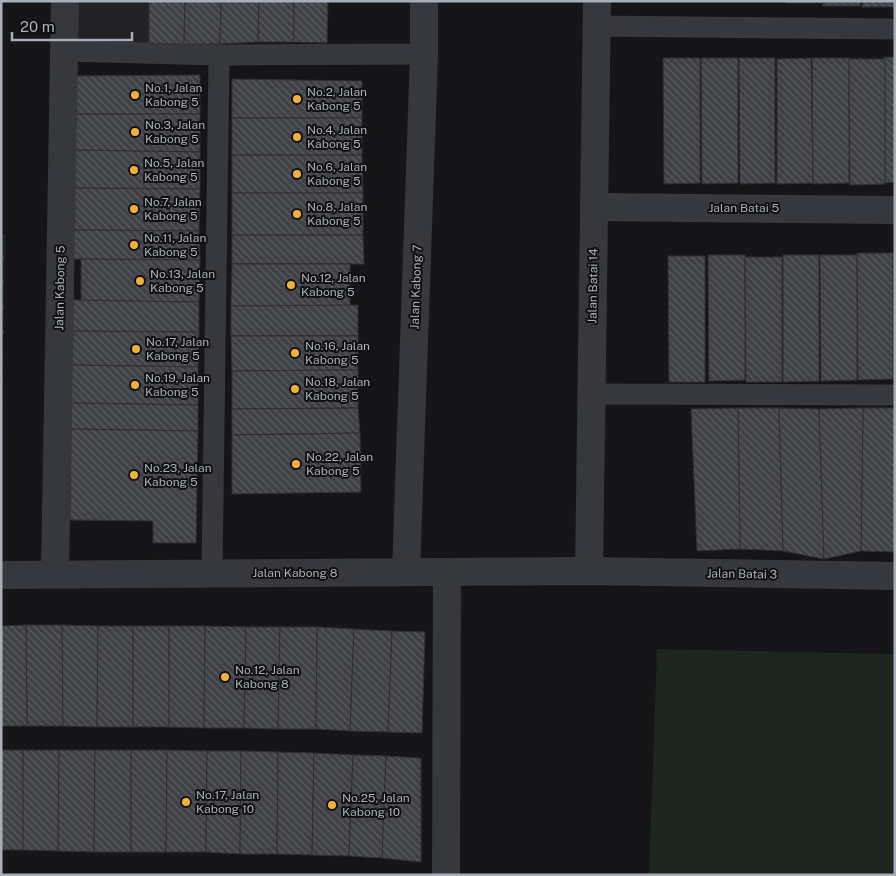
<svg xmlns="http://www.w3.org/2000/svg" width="896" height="876" font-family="'Public Sans',sans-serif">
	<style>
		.built { fill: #222225 }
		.grass { fill: url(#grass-tufts) }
		.pitch { fill: #1e261f }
		.building { fill: url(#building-back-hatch); stroke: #303034 }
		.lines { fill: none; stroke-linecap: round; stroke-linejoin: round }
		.service { stroke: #37383d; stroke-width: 21 }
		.minor { stroke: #37383d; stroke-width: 28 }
		.poi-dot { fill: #f2b134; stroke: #111113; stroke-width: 2 }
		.labels { text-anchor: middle; stroke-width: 4; stroke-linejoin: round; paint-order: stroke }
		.poi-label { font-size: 12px; fill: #a8adb8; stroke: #111113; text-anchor: start }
		.street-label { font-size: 12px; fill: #a8adb8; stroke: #111113 }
	</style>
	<defs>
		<pattern id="grass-tufts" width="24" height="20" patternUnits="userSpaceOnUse" patternTransform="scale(1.25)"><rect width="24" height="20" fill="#1e261f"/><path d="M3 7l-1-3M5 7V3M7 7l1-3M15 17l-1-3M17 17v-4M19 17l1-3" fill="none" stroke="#3c433d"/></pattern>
		<pattern id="building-back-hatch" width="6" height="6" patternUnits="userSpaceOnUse" patternTransform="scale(1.25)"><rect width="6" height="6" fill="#404145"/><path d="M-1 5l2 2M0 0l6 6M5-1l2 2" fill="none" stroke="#595a5e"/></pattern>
	</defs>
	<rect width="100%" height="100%" fill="#161618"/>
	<path class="built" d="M71,1H149V44H69Z"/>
	<path class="grass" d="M1,234H5L1,508Z"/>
	<path class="pitch" d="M657,649L895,654V875H649Z"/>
	<g class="building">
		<path d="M149,1H185L184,44H149Z"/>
		<path d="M185,1H221L220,44H184Z"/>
		<path d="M221,1H259L258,42L220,44Z"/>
		<path d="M259,1H294V42H258Z"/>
		<path d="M294,1H328L327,43L294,42Z"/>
		<path d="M786,1H822L823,3H786Z"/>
		<rect x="823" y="1" width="37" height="5"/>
		<rect x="862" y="1" width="33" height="6"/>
		<path d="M884,57H895V182L885,183Z"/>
		<path d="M663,58H700V183L664,184Z"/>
		<path d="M701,58H738V183L702,184Z"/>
		<path d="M739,58H775V183L740,184Z"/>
		<path d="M811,58L813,183L777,184V59Z"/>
		<path d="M812,58H849V183L813,184Z"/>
		<path d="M849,59H885V184L850,185Z"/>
		<path d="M200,75V114H71V76Z"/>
		<path d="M232,79L362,81V118H232Z"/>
		<path d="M71,114H200V152L69,150Z"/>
		<rect x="232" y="118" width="130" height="37"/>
		<path d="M69,150L200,152V189L69,188Z"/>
		<path d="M232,155H362L363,193H232Z"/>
		<path d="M69,188L200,189L199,231L69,230Z"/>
		<rect x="232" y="193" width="131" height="42"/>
		<path d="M69,230L199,231L200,260L67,259Z"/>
		<path d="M232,235H363L364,264H232Z"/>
		<path d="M857,253H893V379L858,380Z"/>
		<path d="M893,253H895L894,380Z"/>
		<path d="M708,255H745V380L709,381Z"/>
		<path d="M783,255H819V381L783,382Z"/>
		<path d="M820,255H857V380L821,381Z"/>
		<path d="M668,256H705V382H669Z"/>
		<path d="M745,257H782V382H746Z"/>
		<path d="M81,259L200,260L199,302L81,301Z"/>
		<path d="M232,264H350V306H231Z"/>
		<path d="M73,300L199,302V332L73,331Z"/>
		<path d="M358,305V336H231V306Z"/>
		<path d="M73,331L199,332L198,367L72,365Z"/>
		<path d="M231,336H358V370L232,371Z"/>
		<path d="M72,365L198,367V405L71,403Z"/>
		<path d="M358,370V408L232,409V371Z"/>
		<path d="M71,403L198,405V431L71,429Z"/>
		<path d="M358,408L360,433L232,435V409Z"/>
		<path d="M738,408H779L783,551L740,549Z"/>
		<path d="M738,408L740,549L697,551L691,409Z"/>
		<path d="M779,408L819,409L824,559L783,551Z"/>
		<path d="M863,408H895V552L861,551Z"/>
		<path d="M863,408L861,551L824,559L819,409Z"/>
		<path d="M71,429L198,431L196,543H153V521L70,520Z"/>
		<path d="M360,433L361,492L232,494V435Z"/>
		<path d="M26,625H62L63,726H27Z"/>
		<path d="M26,625L27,726H1V626Z"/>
		<path d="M62,625L98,626L97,727L63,726Z"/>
		<path d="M98,626H133V727H97Z"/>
		<rect x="133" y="626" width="36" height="101"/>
		<path d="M169,626H205L204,728L169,727Z"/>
		<path d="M205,626L246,627L244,728H204Z"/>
		<path d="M246,627H280L278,729L244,728Z"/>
		<path d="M280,627H317L316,729H278Z"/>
		<path d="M317,627L354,629L350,731L316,729Z"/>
		<path d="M354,629L392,631L388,732L350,731Z"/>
		<path d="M392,631L425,632L422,733L388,732Z"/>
		<rect x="1" y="750" width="22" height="100"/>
		<path d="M23,750H59L58,851L23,850Z"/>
		<path d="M59,750H95L94,852L58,851Z"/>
		<path d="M95,750H131V852H94Z"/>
		<path d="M131,750H167L166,852H131Z"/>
		<path d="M167,750L207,751L206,852H166Z"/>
		<path d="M207,751H241L240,854L206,852Z"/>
		<path d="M241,751L278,752L277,854H240Z"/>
		<path d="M278,752L314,753L312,855L277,854Z"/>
		<path d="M314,753L353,755L349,856L312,855Z"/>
		<path d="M353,755L386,756L382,858L349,856Z"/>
		<path d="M386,756L421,758V862L382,858Z"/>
	</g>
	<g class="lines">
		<g class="service">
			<path d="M596,26L895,29"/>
			<path d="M65,51L219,55L424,54"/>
			<path d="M591,394L895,395"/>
			<path d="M212,574L219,55"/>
		</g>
		<g class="minor">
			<path d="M594,207L895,210"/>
			<path d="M589,571L597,1"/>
			<path d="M406,572L424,54V1"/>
			<path d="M55,574L65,1"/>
			<path d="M1,575L589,571L895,576"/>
			<path d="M446,875L447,572"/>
		</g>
	</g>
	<g class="poi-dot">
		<circle cx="135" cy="95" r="5"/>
		<circle cx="297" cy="99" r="5"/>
		<circle cx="135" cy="132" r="5"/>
		<circle cx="297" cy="137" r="5"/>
		<circle cx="134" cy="170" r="5"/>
		<circle cx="297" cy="174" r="5"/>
		<circle cx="134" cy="209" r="5"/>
		<circle cx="297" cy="214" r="5"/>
		<circle cx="134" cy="245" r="5"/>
		<circle cx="140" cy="281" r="5"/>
		<circle cx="291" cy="285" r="5"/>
		<circle cx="136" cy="349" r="5"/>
		<circle cx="295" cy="353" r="5"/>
		<circle cx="135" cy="385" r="5"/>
		<circle cx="295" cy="389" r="5"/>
		<circle cx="296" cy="464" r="5"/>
		<circle cx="134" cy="475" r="5"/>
		<circle cx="225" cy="677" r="5"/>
		<circle cx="186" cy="802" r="5"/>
		<circle cx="332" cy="805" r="5"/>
	</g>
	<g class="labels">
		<g class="poi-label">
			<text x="145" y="92">No.1, Jalan<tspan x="145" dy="14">Kabong 5</tspan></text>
			<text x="307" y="96">No.2, Jalan<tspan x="307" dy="14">Kabong 5</tspan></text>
			<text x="145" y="129">No.3, Jalan<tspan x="145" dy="14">Kabong 5</tspan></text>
			<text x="307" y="134">No.4, Jalan<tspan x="307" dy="14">Kabong 5</tspan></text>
			<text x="144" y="167">No.5, Jalan<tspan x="144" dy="14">Kabong 5</tspan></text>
			<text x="307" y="171">No.6, Jalan<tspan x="307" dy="14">Kabong 5</tspan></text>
			<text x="144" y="206">No.7, Jalan<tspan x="144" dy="14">Kabong 5</tspan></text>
			<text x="307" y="211">No.8, Jalan<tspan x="307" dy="14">Kabong 5</tspan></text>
			<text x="144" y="242">No.11, Jalan<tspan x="144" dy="14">Kabong 5</tspan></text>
			<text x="150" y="278">No.13, Jalan<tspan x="150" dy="14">Kabong 5</tspan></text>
			<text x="301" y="282">No.12, Jalan<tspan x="301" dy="14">Kabong 5</tspan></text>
			<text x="146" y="346">No.17, Jalan<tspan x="146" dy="14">Kabong 5</tspan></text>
			<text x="305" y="350">No.16, Jalan<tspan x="305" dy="14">Kabong 5</tspan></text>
			<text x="145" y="382">No.19, Jalan<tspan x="145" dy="14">Kabong 5</tspan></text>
			<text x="305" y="386">No.18, Jalan<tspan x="305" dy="14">Kabong 5</tspan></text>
			<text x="306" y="461">No.22, Jalan<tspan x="306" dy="14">Kabong 5</tspan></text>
			<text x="144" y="472">No.23, Jalan<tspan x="144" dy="14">Kabong 5</tspan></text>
			<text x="235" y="674">No.12, Jalan<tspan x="235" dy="14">Kabong 8</tspan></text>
			<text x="196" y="799">No.17, Jalan<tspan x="196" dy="14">Kabong 10</tspan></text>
			<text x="342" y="802">No.25, Jalan<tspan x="342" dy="14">Kabong 10</tspan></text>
		</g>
		<g class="street-label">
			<text x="744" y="212">Jalan Batai 5</text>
			<text transform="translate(593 286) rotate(-89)" y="4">Jalan Batai 14</text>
			<text transform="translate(416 287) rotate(-88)" y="4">Jalan Kabong 7</text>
			<text transform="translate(60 288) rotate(-89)" y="4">Jalan Kabong 5</text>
			<text x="295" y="577">Jalan Kabong 8</text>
			<text transform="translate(742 574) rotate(1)" y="4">Jalan Batai 3</text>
		</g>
	</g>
	<rect width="896" height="876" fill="none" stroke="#a8adb8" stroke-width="5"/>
	<path d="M12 32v8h120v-8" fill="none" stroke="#a8adb8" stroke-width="2.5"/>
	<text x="20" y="32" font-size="15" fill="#a8adb8" stroke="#111113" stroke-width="4" paint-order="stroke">20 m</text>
</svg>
